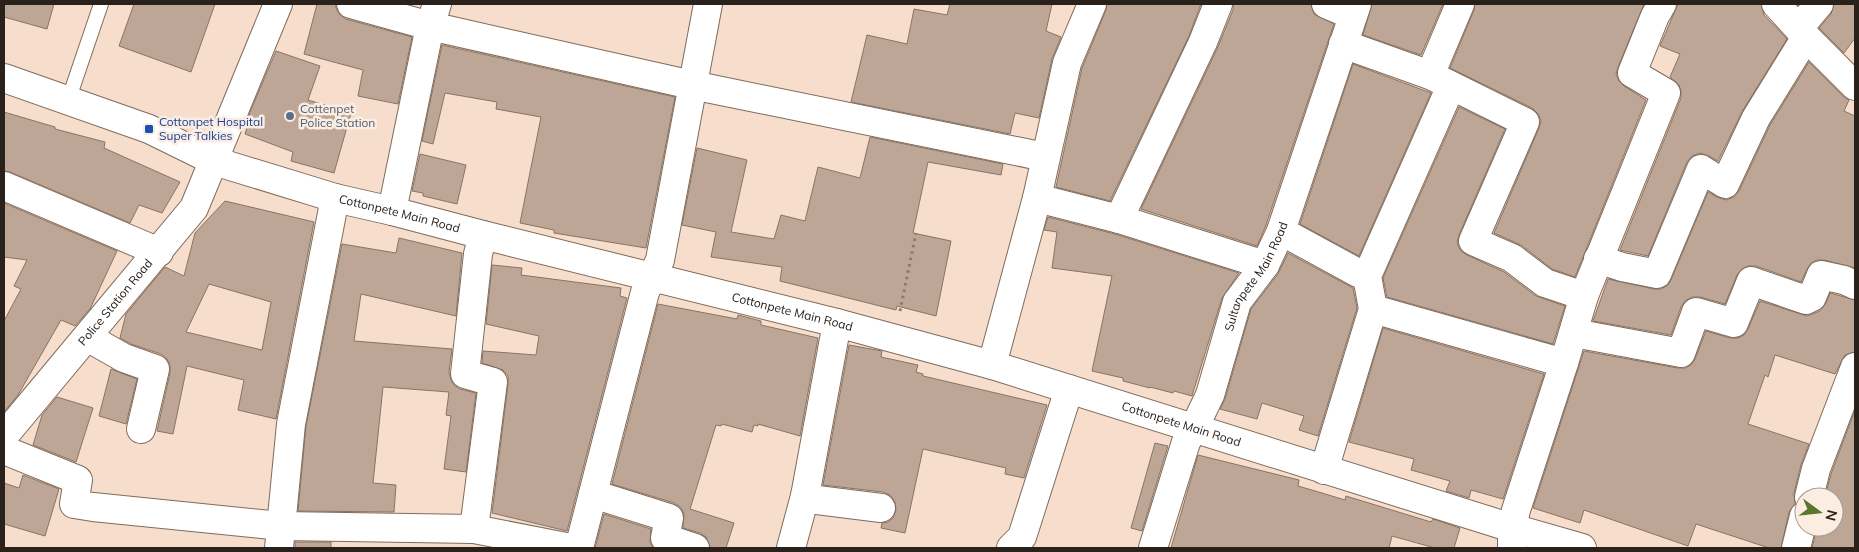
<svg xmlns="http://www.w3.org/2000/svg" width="1859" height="552" font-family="Mulish,sans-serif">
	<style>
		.building { fill: #bda695; stroke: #897464; fill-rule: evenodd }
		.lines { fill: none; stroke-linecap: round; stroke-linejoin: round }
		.lane-casing { stroke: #806b5b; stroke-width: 16 }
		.street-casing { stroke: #806b5b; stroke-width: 30 }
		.secondary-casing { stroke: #806b5b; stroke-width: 30 }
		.path { stroke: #88786d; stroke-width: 3; stroke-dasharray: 2.5 4; stroke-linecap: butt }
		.lane { stroke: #fff; stroke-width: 14 }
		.street { stroke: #fff; stroke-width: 28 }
		.secondary { stroke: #fff; stroke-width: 28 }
		.service-dot { fill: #5c6f8a; stroke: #fbede2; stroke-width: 2 }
		.transit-dot { fill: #1a4fb4; stroke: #fbede2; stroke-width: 2 }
		.labels { text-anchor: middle; stroke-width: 5; stroke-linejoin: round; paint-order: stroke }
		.service-label { font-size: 12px; fill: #4e5e75; stroke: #fbede2; text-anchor: start }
		.transit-label { font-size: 12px; fill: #164399; stroke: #fbede2; text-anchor: start }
		.street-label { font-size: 12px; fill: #2a211b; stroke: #fbede2 }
	</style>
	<rect width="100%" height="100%" fill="#f6ddcc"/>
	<g class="building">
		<path d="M4,4H54L47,29L4,17Z"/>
		<path d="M134,4H215L191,72L119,46Z"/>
		<path d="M317,4H336V8L340,15L346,19L412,37L398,104L358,96L363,70L304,54Z"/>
		<path d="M950,4H1052L1046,31L1061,37L1052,59L1039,118L1015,113L1010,134L851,102L867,35L907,44L914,9L947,15Z"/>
		<path d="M1107,4H1201L1189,36L1110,201L1056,187L1082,68L1106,10Z"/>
		<path d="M1233,4H1311L1314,14L1334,24L1266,225L1257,246L1141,209L1217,49L1233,10Z"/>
		<path d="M1372,4H1443L1421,55L1363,35Z"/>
		<path d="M1475,4H1644L1618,67L1616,74L1619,81L1624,86L1646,100L1575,277L1552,269L1521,245L1494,233L1539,128L1541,121L1538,114L1532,108L1450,68L1474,10Z"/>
		<path d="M1678,4H1761L1764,15L1787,39L1743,110L1718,161L1709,156L1700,153L1692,156L1687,162L1648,256L1620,250L1681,98V91L1679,85L1670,77L1680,54L1660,46Z"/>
		<path d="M1834,4H1855V38L1844,53L1819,28L1831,14Z"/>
		<path d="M442,45L675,97L646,248L554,233V230L520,223L541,117L496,109L497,102L445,93L433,144L422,141Z"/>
		<path d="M276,51L320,66L308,100L351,113L334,173L291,161L293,152L245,134L250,118L248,117Z"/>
		<path d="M1809,62L1844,97L1849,100L1844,111L1855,116V268L1824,260H1817L1811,263L1807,269L1801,282L1756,266H1748L1742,269L1737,275L1725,304L1700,297H1692L1685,301L1681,307L1671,335L1593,321L1608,279L1654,289H1661L1668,285L1671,280L1708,192L1717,197L1726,200L1734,197L1739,191L1770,125Z"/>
		<path d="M1353,64L1431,93L1359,256L1300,224Z"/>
		<path d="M1459,107L1505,129L1459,235L1457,242L1460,250L1467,255L1504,272L1536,296L1565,306L1553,344L1387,297L1383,278Z"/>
		<path d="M4,112L55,127V129L105,142L104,148L180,182L162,213L139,205L130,223L10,172L4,171Z"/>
		<path d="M870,137L1003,164L1001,175L928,162L913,233L951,241L936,316L897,306L896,310L780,281L782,267L711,257L716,232L682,225L697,148L747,160L731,232L774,239L781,215L805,221L818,167L860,178Z"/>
		<path d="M420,154L466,165L457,204L423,196V193L412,191Z"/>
		<path d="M225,201L314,222L276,419L238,410L244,380L187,366L173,434L157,431L170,373V365L167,359L161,354L131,344L120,338L126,314L165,267L184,276L195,233ZM209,284L271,302L262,350L186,332Z"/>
		<path d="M4,203L117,251L90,309L75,326L61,320L18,395L4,412V321L21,289L14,286L27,260L4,257Z"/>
		<path d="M1048,217L1115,234L1239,273L1222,298L1192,396L1174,391L1173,393L1150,387V388L1123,381V378L1092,371L1112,276L1052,268L1057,232L1044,230Z"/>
		<path d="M399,238L462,253L456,316L361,294L354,341L452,349L449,372L451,380L454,385L460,389L476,393L466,472L444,469L451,416L446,415L449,392L383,387L373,483L396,485L394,512L298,511L306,426L342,244L396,253Z"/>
		<path d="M1288,253L1353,288L1357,308L1318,436L1299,430L1304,416L1262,403L1257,419L1220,409L1225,399L1251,309L1278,274Z"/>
		<path d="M492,265L522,268L521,275L621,288L620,296L627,298L567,531L492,513L508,384V376L503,370L482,363L483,351L536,355L539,336L486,324Z"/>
		<path d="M1830,293L1855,300V352L1845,355L1835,374L1775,355L1768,377L1765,375L1748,424L1809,444L1801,465L1794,493L1795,504L1789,512L1781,548H1769L1696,524L1688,546L1584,510L1580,523L1533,508L1584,351L1678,368H1685L1691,365L1695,359L1706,331L1730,338H1738L1744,335L1748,329L1760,301L1807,316L1820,311L1826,303Z"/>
		<path d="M658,304L737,319L738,315L761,321V325L818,338L800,436L758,424V426L754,425L752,432L722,424L721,426L716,425L690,509L734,523L726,548H710L706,537L700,533L683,528L684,513L680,507L674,503L612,484Z"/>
		<path d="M1383,328L1544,374L1503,499L1471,490L1469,498L1446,491L1450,481L1411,470L1414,459L1349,442Z"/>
		<path d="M849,345L882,351L881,357L918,365L916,372L923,374V376L1047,405L1024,478L1005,474L1006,468L923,449L905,533L881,528L882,523L888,522L893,518L896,510L895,502L890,495L883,492L823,485Z"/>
		<path d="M111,369L137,379L126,424L99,416Z"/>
		<path d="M57,397L93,408L76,462L33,445L42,415Z"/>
		<path d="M1855,410V548H1812L1817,527H1834V497H1825L1831,474Z"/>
		<path d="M1155,443L1168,446L1142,531L1131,528Z"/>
		<path d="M1198,455L1299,480L1298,486L1322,493L1345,500L1346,496L1431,522L1433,519L1460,528L1454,548H1435L1392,536L1389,548H1171Z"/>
		<path d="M23,475L59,489L45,536L4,524V483L19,488Z"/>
		<path d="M604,514L651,529L650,542L653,548H595Z"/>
		<rect x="295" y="542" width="36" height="6"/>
	</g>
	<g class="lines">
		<defs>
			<path id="lane" d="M68,101L101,4"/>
			<g id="street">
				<path d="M351,4L430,26L692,85L1045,157"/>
				<path d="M1092,4L1067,63L1037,198L1119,219L1265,265"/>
				<path d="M1326,4L1352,15"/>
				<path d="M1776,4L1806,37L1855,86"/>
				<path d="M1799,28L1819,4"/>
				<path d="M1343,44L1430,75L1525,122L1473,241L1512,258L1545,283L1584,296"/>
				<path d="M1430,75L1460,4"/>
				<path d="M4,186L159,252"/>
				<path d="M392,211L430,26L437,4"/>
				<path d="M1119,219L1203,42L1218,4"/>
				<path d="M1281,231L1358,273L1367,276"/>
				<path d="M1598,259L1622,267L1657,274L1701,169L1725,184L1756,118L1806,37"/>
				<path d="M1373,309L1564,363"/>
				<path d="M1574,333L1681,353L1696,312L1734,323L1751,281L1806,300L1812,297L1821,275L1844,280L1855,285"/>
				<path d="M87,337L124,358L155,369L141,429"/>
				<path d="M992,365L1037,198"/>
				<path id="s1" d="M1194,428L1210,395L1237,302L1265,265L1281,231L1357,4"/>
				<path d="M4,450L78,480L74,504L93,507L281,526L474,529L571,548"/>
				<path d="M1324,470L1373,309L1367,276L1451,86"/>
				<path d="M593,494L669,518L665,538L695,548"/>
				<path d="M805,496L817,500L881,508"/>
				<path d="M1809,497L1816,469L1855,367"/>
				<path d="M474,529L493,382L465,374L478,254L483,235"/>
				<path d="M279,548L291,424L335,198"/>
				<path d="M579,548L645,292L652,277"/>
				<path d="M791,548L805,496L837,323"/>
				<path d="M1011,548L1022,537L1069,389"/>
				<path d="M1512,548V528L1516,510L1564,363L1584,296L1666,93L1632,73L1655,16L1662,4"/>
				<path d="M1796,548L1804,516"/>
			</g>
			<g id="secondary">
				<path id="s2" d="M4,78L149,129L214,161L335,198L392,211L483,235L837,323L992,365L1512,528L1582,548"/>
				<path d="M652,277L660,260L708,4"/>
				<path id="s3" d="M4,436L194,208L278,4"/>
				<path d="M1153,548L1186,442L1194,428"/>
			</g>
		</defs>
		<use href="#lane" class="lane-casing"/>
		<use href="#street" class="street-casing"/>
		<use href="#secondary" class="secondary-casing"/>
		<path class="path" d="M900,311L916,233"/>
		<use href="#lane" class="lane"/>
		<use href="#street" class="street"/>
		<use href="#secondary" class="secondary"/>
	</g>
	<circle class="service-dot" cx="290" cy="116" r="5"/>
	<rect class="transit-dot" x="144" y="124" width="10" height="10" rx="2.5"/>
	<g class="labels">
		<g class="service-label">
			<text x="300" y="113">Cottenpet<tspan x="300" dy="14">Police Station</tspan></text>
		</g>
		<g class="transit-label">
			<text x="159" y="126">Cottonpet Hospital<tspan x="159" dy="14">Super Talkies</tspan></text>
		</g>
		<g class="street-label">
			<text dy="4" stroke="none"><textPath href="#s2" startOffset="419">Cottonpete Main Road</textPath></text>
			<text dy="4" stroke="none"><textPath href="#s1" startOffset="165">Sultanpete Main Road</textPath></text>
			<text dy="4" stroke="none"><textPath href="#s3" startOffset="174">Police Station Road</textPath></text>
			<text dy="4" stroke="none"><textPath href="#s2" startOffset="824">Cottonpete Main Road</textPath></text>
			<text dy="4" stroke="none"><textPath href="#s2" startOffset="1229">Cottonpete Main Road</textPath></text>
		</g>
	</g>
	<rect width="1859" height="552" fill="none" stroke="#2a211b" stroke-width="10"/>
	<g transform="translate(1819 512) rotate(105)"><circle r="24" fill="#fbede2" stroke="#a79b92"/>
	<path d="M0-4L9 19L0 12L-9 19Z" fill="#5a762a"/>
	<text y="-8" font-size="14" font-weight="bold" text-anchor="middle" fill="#2a211b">N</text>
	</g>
</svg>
